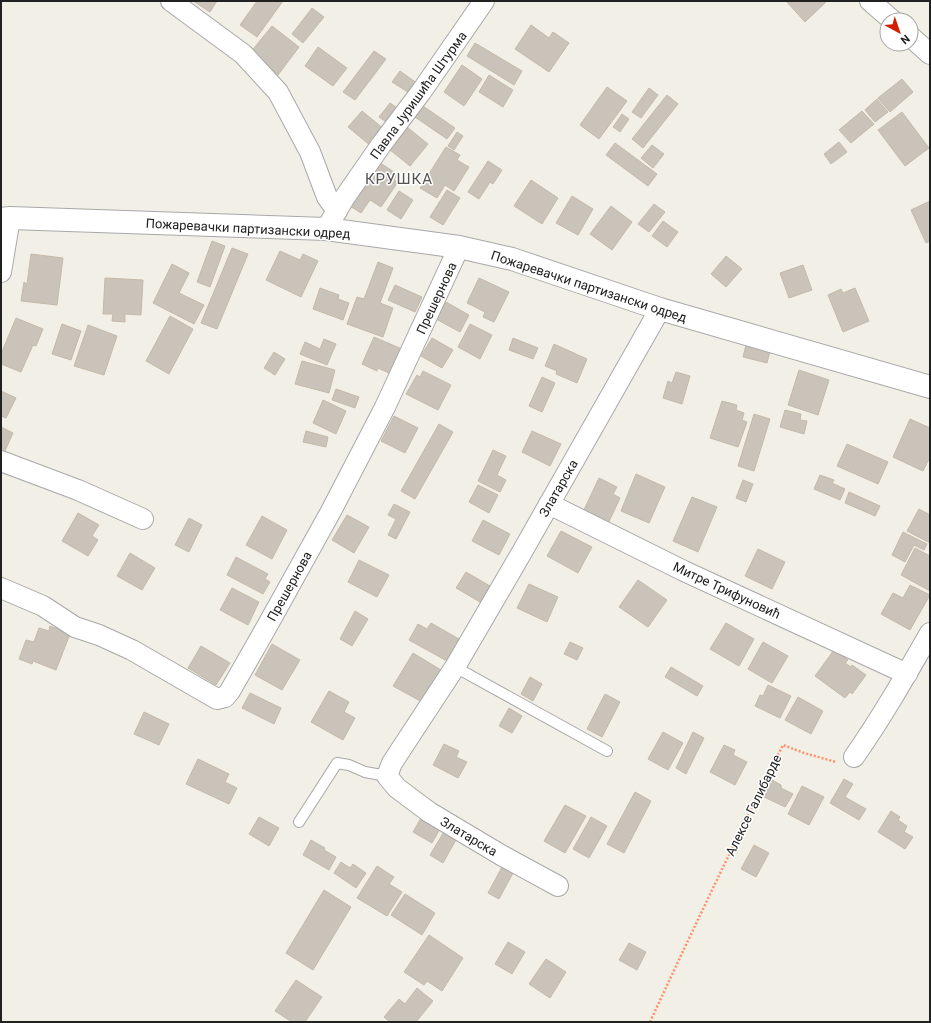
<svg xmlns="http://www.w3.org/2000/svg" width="931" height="1023" font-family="Roboto,sans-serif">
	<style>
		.building { fill: #cac3b9; stroke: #c5b9a7 }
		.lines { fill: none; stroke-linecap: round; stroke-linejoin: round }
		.service-casing { stroke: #a8a8a8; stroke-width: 12 }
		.minor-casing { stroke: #a8a8a8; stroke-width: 22 }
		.tertiary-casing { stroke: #a8a8a8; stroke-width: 24 }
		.path { stroke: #ff906a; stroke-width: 2.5; stroke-dasharray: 2 2; stroke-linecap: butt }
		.service { stroke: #fff; stroke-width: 10 }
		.minor { stroke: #fff; stroke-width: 20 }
		.tertiary { stroke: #fff; stroke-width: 22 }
		.labels { text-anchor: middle; stroke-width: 3; stroke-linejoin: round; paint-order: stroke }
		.street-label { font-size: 13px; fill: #212121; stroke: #fff }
		.quarter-label { font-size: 15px; letter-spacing: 1px; fill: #545454; stroke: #fff }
	</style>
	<rect width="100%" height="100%" fill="#f2f0e6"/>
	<g class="building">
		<path d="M193,1H217L210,12Z"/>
		<path d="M257,1H283L257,37L240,25Z"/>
		<path d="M786,1H827L805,22Z"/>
		<path d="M312,8L324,17L303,43L292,34Z"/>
		<path d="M531,25L549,38L553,32L569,43L549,72L515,49Z"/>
		<path d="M272,26L299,47L278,75L250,53Z"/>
		<path d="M475,43L522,71L514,85L467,56Z"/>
		<path d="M318,47L347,68L333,86L305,66Z"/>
		<path d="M374,51L386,59L355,100L343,92Z"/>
		<path d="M462,65L482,79L464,106L444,92Z"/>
		<path d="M400,71L418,84L411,94L392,82Z"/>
		<path d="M489,75L513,90L503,107L479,92Z"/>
		<path d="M902,79L913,92L890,112L878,98Z"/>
		<path d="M607,87L627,101L599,139L580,125Z"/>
		<path d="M649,88L658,95L641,118L632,112Z"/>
		<path d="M667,95L678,104L643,148L632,139Z"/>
		<path d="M877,99L888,112L875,122L865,110Z"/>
		<path d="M390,103L400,110L389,124L379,117Z"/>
		<path d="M423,106L455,128L447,139L415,117Z"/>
		<path d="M362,111L385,130L371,146L348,127Z"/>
		<path d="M862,111L874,124L851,143L839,130Z"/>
		<path d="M902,112L929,148L905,166L878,130Z"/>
		<path d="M622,114L629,119L620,132L613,127Z"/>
		<path d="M407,127L428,144L410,166L389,149Z"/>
		<path d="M457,132L463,136L454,150L448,146Z"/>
		<path d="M839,142L847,152L831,164L824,154Z"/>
		<path d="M615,143L657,174L648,186L606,155Z"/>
		<path d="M652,145L664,154L653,168L641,158Z"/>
		<path d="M446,147L460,155L457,160L469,167L454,191L445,185L437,198L420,188Z"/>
		<path d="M488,161L502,170L493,184L490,182L479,199L468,192Z"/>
		<path d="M379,162L397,174L394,180L398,182L381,207L370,200L361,213L350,206Z"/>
		<path d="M531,180L558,198L542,224L514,206Z"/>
		<path d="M447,190L460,198L443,225L430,217Z"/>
		<path d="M399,191L413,200L401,219L387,210Z"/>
		<path d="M572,196L593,209L578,235L556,223Z"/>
		<path d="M930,201V241L926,243L911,210Z"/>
		<path d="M654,204L665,212L649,232L638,224Z"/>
		<path d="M611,206L632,222L612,250L590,234Z"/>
		<path d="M663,221L678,232L667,247L652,236Z"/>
		<path d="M212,241L225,246L210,287L197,282Z"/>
		<path d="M232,248L248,254L217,329L201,323Z"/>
		<path d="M280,251L300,260L303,254L318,261L301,297L266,280Z"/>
		<path d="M31,254L63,258L57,305L21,301L24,282L27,284Z"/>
		<path d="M726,256L742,269L726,287L711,274Z"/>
		<path d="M378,262L393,268L380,303L393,308L383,337L347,324L357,297L364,299Z"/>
		<path d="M172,264L189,273L179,293L204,305L194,324L153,303Z"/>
		<path d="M803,265L812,290L789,298L780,273Z"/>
		<path d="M105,278L143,280L141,315L125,314V322L112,321L113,314H103Z"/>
		<path d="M479,278L509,292L494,322L483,317L485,312L467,303Z"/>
		<path d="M395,285L422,297L415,312L388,300Z"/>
		<path d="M320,288L339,295L338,299L349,303L343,320L313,309Z"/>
		<path d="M855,288L869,321L843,332L828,295L841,289L843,293Z"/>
		<path d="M446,302L469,315L460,332L436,319Z"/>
		<path d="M170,316L193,329L169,374L146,361Z"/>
		<path d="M16,318L43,329L36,346L33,345L21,372L1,364V354Z"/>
		<path d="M62,324L81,331L71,360L52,354Z"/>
		<path d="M470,324L492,335L480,359L458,347Z"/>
		<path d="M88,325L117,336L104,375L74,366Z"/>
		<path d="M374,337L402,349L391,374L378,368L377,371L362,364Z"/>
		<path d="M432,338L453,350L442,368L421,356Z"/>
		<path d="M513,338L538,348L533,359L509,350Z"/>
		<path d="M324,339L336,344L327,365L300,354L305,342L320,349Z"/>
		<path d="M554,344L587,359L577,383L556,374L557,371L545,366Z"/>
		<path d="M746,345L770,351L767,363L743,357Z"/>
		<path d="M274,352L285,359L275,375L264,368Z"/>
		<path d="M302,361L335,370L329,393L295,384Z"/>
		<path d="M799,370L829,380L818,415L788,405Z"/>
		<path d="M423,371L451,385L438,410L406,394L417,375L420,377Z"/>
		<path d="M676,372L690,376L682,404L663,398L668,381L672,383Z"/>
		<path d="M542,377L555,383L542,412L529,406Z"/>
		<path d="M336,389L359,397L355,408L332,400Z"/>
		<path d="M1,391L16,398L6,418L1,416Z"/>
		<path d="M323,400L346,411L336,434L313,423Z"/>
		<path d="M722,401L737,405L736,410L744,413L742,420L747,422L738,447L710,438Z"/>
		<path d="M785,410L801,414L800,420L807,421L804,434L780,427Z"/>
		<path d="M754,414L770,419L754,471L738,466Z"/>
		<path d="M394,416L418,428L405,453L381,441Z"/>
		<path d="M910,419L930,428V457L923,471L893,457Z"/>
		<path d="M439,424L453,432L415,499L401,491Z"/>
		<path d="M1,427L13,433L4,453L1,452Z"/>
		<path d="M306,431L328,437L326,447L303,442Z"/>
		<path d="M532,431L561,444L550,466L522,452Z"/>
		<path d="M847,444L888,462L878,484L837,466Z"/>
		<path d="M493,450L506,456L497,475L506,480L500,492L478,481Z"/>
		<path d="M636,474L665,487L649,523L621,511Z"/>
		<path d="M820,475L834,480L832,483L845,489L840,500L814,489Z"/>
		<path d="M599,478L617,487L613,494L620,498L607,526L582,514Z"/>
		<path d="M743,480L753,484L746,502L736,498Z"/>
		<path d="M478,485L498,495L489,513L469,502Z"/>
		<path d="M849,492L880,506L875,516L845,503Z"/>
		<path d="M692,497L717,507L698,552L673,541Z"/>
		<path d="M394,504L410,512L396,539L388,535L396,519L388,515Z"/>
		<path d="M919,509L930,515V543L907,531Z"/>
		<path d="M78,513L99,525L92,536L98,540L88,556L62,541Z"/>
		<path d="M347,515L369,527L354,553L332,540Z"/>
		<path d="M262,516L287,530L272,559L246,545Z"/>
		<path d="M189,518L202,525L189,552L175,545Z"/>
		<path d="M483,520L510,534L499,555L472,541Z"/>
		<path d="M561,531L592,547L578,573L547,556Z"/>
		<path d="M903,532L927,544L924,550L914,545L905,562L892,555Z"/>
		<path d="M915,548L930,556V591L901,575Z"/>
		<path d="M758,549L785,562L772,589L745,576Z"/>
		<path d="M130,553L155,568L142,590L117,576Z"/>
		<path d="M236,557L268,574L265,579L270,582L263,594L227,575Z"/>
		<path d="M359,560L389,575L377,597L348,582Z"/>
		<path d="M466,572L490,586L480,602L456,588Z"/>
		<path d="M638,580L667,600L648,627L619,607Z"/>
		<path d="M529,584L558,597L547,622L517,608Z"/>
		<path d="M910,585L930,595L910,630L881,614L893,593L903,598Z"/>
		<path d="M232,588L259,602L248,625L220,610Z"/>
		<path d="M355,611L368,619L352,646L340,639Z"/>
		<path d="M431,623L459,639L447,661L409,640L418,624L427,629Z"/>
		<path d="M726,623L754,639L739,666L710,649Z"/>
		<path d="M50,626L70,634L56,670L33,661L32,664L19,659L26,640L34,642L39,628L49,631Z"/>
		<path d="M570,642L583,648L577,660L564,654Z"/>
		<path d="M763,642L788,656L772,683L748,669Z"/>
		<path d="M272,644L300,660L282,690L255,675Z"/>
		<path d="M201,646L230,663L216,685L188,668Z"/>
		<path d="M834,650L848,660L845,663L851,667L852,665L866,675L852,694L850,692L845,698L815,676Z"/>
		<path d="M413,653L441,670L422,702L393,686Z"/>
		<path d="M671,667L703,686L697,696L665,677Z"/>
		<path d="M530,677L542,684L533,701L521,694Z"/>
		<path d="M768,685L791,696L780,718L755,706L760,695L763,696Z"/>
		<path d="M329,691L349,702L344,712L355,718L343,740L311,722Z"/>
		<path d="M250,693L281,708L274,724L242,708Z"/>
		<path d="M605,694L620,702L602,737L587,729Z"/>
		<path d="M798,697L823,711L811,734L785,720Z"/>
		<path d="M509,708L522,716L512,733L499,726Z"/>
		<path d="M144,712L169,724L159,745L134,734Z"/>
		<path d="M663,732L683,743L668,770L648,759Z"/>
		<path d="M693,732L704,738L686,774L676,768Z"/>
		<path d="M444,744L459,751L456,757L467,762L458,778L433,765Z"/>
		<path d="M724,745L735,750L733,755L747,762L735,785L710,772Z"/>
		<path d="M198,759L229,774L225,782L237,788L229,804L186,784Z"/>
		<path d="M770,779L781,785V788L793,794L785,807L762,796Z"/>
		<path d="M844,779L853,784L845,797L866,809L859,820L830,803Z"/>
		<path d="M802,786L824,797L809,825L788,814Z"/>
		<path d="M635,792L651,801L624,853L607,844Z"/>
		<path d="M565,805L586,816L565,853L544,841Z"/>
		<path d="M891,811L900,817L898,820L907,826L904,832L913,837L905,849L878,832Z"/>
		<path d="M259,817L279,828L269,846L249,834Z"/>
		<path d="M591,817L607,826L589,858L573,849Z"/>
		<path d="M421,818L440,829L432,843L413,832Z"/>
		<path d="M445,830L457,838L443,863L430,855Z"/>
		<path d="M311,840L325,848L324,850L336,857L329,870L303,855Z"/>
		<path d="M754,845L769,853L756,877L741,869Z"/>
		<path d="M341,862L350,868L353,864L366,873L356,888L334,873Z"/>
		<path d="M377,866L394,877L389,884L402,892L387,916L357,898Z"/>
		<path d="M502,867L513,873L499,899L488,893Z"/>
		<path d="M324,890L351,907L313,970L286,953Z"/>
		<path d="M405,894L435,913L422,935L391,915Z"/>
		<path d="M429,935L463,958L442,991L427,981L424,985L404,972Z"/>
		<path d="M508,942L525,952L512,974L495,964Z"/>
		<path d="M629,943L646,952L637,970L619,960Z"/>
		<path d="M546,959L566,972L550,998L529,984Z"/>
		<path d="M296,980L322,997L305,1022H292L275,1011Z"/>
		<path d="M417,988L433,1001L416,1022H390L384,1017L399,999L405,1004Z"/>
	</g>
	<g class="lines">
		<defs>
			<g id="service">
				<path d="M455,667L607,751"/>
				<path d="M299,822L337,763L349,765L365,772L387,776"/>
			</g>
			<g id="minor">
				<path d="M171,1L243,54L278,92L310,152L327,197L337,211"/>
				<path d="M870,1L892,20"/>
				<path d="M911,37L930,54"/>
				<path d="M326,229L345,197L381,145L421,92L484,1"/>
				<path d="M1,272L10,218"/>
				<path d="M1,461L78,490L143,519"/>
				<path d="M549,504L684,571L907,674"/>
				<path d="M1,588L43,606L75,627L99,635L132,650L217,699L225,697L230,691L266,628L330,513L385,407L459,247"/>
				<path d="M854,757C882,717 906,675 930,633"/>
				<path d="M558,886L501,855L429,812L397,788L387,776L392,763L455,667L522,552L660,309"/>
			</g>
			<path id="tertiary" d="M1,219L10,218L326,229L459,247L512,259L660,309L930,387"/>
		</defs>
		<use href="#service" class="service-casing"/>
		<use href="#minor" class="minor-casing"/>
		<use href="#tertiary" class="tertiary-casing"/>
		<path class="path" d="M650,1022C693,929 737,837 783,745L804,753L836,762"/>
		<use href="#service" class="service"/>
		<use href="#minor" class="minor"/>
		<use href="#tertiary" class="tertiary"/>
	</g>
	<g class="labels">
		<g class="street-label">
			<text transform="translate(418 95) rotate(-54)" y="5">Павла Јуришића Штурма</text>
			<text transform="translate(248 228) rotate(3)" y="5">Пожаревачки партизански одред</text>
			<text transform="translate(589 286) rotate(18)" y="5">Пожаревачки партизански одред</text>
			<text transform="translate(436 298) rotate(-65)" y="5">Прешернова</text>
			<text transform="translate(558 488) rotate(-60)" y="5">Златарска</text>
			<text transform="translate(289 586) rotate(-61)" y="5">Прешернова</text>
			<text transform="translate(727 590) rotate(25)" y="5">Митре Трифуновић</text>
			<text transform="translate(753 805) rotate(-64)" y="5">Алексе Галибарде</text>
			<text transform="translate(469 836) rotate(31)" y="5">Златарска</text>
		</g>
		<g class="quarter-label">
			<text x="399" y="184">КРУШКА</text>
		</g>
	</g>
	<rect width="931" height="1023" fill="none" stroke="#212121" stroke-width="4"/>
	<g transform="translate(899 32) rotate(140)"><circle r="19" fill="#ffffff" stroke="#a6a6a6"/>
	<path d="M0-3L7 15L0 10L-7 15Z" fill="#d12000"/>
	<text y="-6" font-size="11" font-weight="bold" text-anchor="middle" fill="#212121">N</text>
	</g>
</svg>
